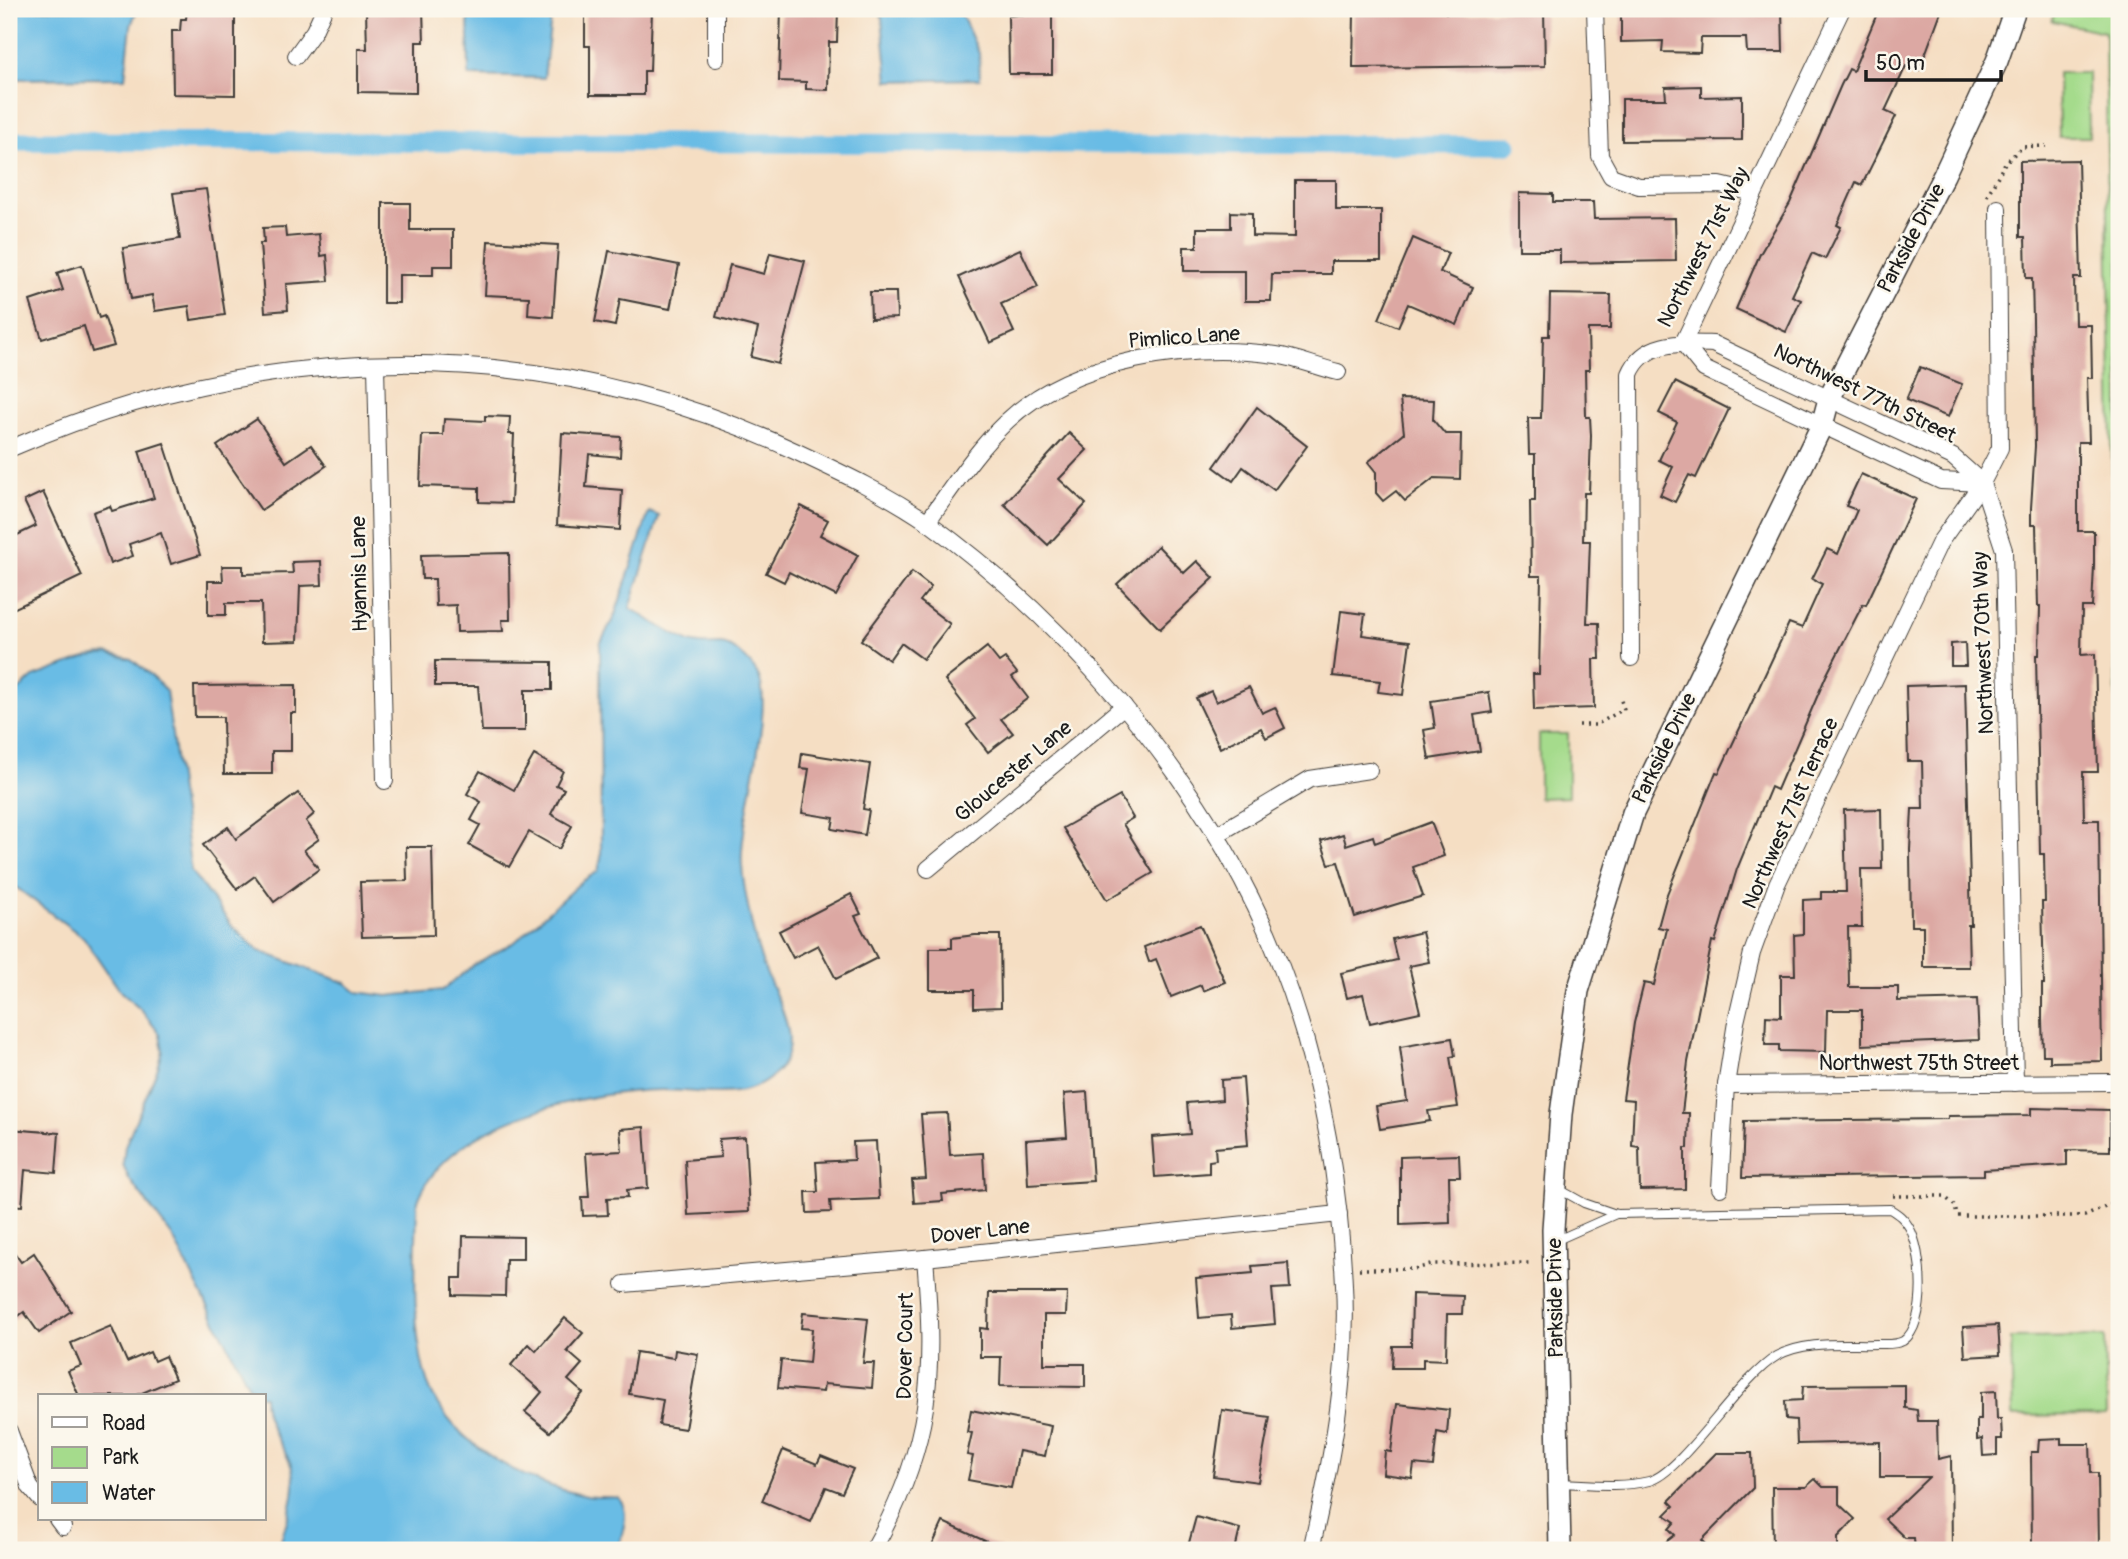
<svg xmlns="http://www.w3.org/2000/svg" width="2128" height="1559" font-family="Pangolin,sans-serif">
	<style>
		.green { fill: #a5db8c; stroke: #607c54; stroke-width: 2 }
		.water { fill: #69bce5; stroke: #426c80; stroke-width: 2 }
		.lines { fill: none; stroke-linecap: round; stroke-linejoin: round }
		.canal { stroke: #69bce5; stroke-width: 19 }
		.building { fill: #dca8a3 }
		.service-casing { stroke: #3d3935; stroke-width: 10 }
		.minor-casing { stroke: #3d3935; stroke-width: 18 }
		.tertiary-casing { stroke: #3d3935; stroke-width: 24 }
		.path { stroke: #3d3935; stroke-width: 3.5; stroke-dasharray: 2 5; stroke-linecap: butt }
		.service { stroke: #fff; stroke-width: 8 }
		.minor { stroke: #fff; stroke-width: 16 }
		.tertiary { stroke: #fff; stroke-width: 21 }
		.labels { text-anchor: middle; stroke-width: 5; stroke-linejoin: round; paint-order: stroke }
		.street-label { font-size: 21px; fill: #1c1c1c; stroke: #fbf7ec }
	</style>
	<rect width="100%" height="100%" fill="#fbf7ec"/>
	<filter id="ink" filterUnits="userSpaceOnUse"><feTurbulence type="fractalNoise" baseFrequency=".0143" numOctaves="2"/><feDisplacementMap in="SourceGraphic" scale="14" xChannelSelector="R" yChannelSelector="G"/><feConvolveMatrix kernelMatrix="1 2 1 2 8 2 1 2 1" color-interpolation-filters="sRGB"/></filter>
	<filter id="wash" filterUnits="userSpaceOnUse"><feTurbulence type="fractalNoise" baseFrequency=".00686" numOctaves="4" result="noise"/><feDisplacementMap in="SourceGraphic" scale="28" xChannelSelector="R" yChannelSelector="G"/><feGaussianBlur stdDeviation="1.57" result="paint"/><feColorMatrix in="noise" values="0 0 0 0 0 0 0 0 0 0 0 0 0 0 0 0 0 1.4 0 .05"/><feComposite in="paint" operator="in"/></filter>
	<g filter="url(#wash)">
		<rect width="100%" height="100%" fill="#f5dec3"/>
		<g class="green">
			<path d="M2055,9H2119V877L2105,32L2052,21Z"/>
			<path d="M2058,73H2088L2089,137H2059Z"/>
			<path d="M1539,734H1568V797L1539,798Z"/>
			<path d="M2105,1337L2107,1415L2013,1416L2011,1338Z"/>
		</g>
		<g class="water">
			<path d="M21,9H137L131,26L125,78L10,79L13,29Z"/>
			<path d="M468,9H552L544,78L469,76Z"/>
			<path d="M881,9H959L979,53L980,79L888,81Z"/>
			<path d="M649,512L659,516L630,608C649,619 670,634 690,642C702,646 709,644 721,644C734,645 751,663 757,673C777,704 738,823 742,866C744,892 753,934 761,959C772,996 813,1046 769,1079C740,1102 697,1090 662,1090C585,1091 443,1122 417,1204C416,1258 411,1318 424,1371C440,1439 523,1483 587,1496C597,1498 608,1496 619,1498C631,1513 622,1532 618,1550H278C284,1528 295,1503 294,1479C292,1450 264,1433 264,1396H254L172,1236L129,1179L123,1164L125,1146L158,1068L163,1051L160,1034L141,1010L121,992L84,938L9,882V699L33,677L90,656L108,653L131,659L152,676L166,691L191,871L233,927L259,951L346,983L357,992L388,996L443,990L475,964L515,942L581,882L598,871L601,858L600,644L615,615Z"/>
		</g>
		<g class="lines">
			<path class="canal" d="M9,141L1508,145"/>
		</g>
		<g id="blocks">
			<g class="building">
				<path d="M187,9H235V95L173,94L172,31H180L181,19H186Z"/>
				<path d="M366,9H423L424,42H416V93L358,92V49H367Z"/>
				<path d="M585,9H652L650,71H644V95H590V46H585Z"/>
				<path d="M781,9H838L837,42H829L828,90L806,89V82L779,81Z"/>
				<path d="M1358,9H1446V13L1544,9L1545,66L1353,68L1354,13H1358Z"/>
				<path d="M1621,9H1782L1783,52H1747L1746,38H1701L1700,53L1662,52L1663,41L1621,42Z"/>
				<path d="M1879,9H1942L1919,71L1906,66L1885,111L1896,116L1862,185L1856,182L1837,225L1841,227L1825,259L1812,253L1792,296L1801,300L1786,332L1736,309L1760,254L1790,203L1841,85L1849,69L1853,71Z"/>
				<path d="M1026,14H1052V74H1009L1008,16Z"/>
				<path d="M1701,86V97L1742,96V140L1622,141V99H1666L1665,87Z"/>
				<path d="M2078,160L2081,278H2074L2075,325H2091L2092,378H2087L2089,442H2078V531H2094V566L2092,607H2082L2081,655L2095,654L2098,772H2083L2084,820H2099L2102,1061L2050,1062V1055H2043L2042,1019V984H2044L2042,902H2045L2044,854H2040L2036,655H2039L2040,606H2038L2036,525H2031V508L2035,446L2033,320L2032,278H2026L2025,237H2020V161Z"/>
				<path d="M1295,180H1336V210H1381V261H1331V274H1272L1271,301H1245V271H1184V247H1197V228H1231V212L1252,213V236L1295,237Z"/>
				<path d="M206,189L225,315L191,320L189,306L155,311L152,295L131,299L123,248L180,239L173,193Z"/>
				<path d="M1519,193L1553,194V202H1593L1594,219L1675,218L1676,261L1560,263V250H1519Z"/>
				<path d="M383,203H410V230H453V266H433V275H399V303H383Z"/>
				<path d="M285,227L286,237L319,234L321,256L327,255L329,281L286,284L288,310L265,312L260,243H264L263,228Z"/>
				<path d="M1413,238L1448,253L1440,272L1473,287L1457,325L1408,304L1398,327L1379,319Z"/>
				<path d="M488,241L558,245L553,317L528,315L529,297L485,295Z"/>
				<path d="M1020,249L1038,287L1001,304L1014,332L990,343L959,277Z"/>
				<path d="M609,251L679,265L670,309L620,299L615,326L595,322Z"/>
				<path d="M770,253L805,261L778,364L751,357L758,328L716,317L730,265L764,274Z"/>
				<path d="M82,265L99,318L104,316L114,346L92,352L84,326L42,339L30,301L63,290L57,273Z"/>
				<path d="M870,292H896L897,318L871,319Z"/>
				<path d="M1550,294L1611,295L1610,329H1588L1589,370H1585L1586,417H1590L1591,436L1589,493H1584L1583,541H1590L1587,623H1599L1600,659H1593L1594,708L1534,710L1533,674H1539L1541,576H1531L1530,501H1535V454H1529L1528,418H1541L1543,336H1549Z"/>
				<path d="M1920,367L1962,384L1948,417L1906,400Z"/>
				<path d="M1675,382L1729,409L1696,478L1689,475L1675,502L1660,495L1673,467L1659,460L1677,422L1659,413Z"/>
				<path d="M1400,399L1434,400L1433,420L1445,434H1461L1460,479L1434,478L1405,501L1396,491L1383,501L1376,493V472L1368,462L1404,433Z"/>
				<path d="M1257,407L1307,446L1274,490L1243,467L1233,481L1214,467Z"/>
				<path d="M485,416L510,417L509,434H514L511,503L479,502V488L420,486L422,435H443L444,419L485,421Z"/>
				<path d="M257,419L286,462L311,445L326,466L261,510L217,446Z"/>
				<path d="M562,433L621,437L620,457L589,454L586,487L622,490L620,530L557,525Z"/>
				<path d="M1069,433L1087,450L1059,479L1086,504L1048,545L1004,504Z"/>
				<path d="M164,443L200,555L171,564L161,533L129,544L133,556L110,564L93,512L110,506L112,511L154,498L139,451Z"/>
				<path d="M1861,474L1916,499L1866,605L1863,604L1826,676L1777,790L1771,787L1737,869L1715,942L1712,941L1688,1062L1682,1113H1689L1688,1148H1685V1189L1640,1190L1639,1147L1632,1146L1634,1100L1623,1099L1634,1023L1644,983L1654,985L1667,929L1658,927L1667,894L1716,772L1719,773L1789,623L1802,628L1822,584L1812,579L1827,549L1838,554L1857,510L1846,506Z"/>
				<path d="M43,492L82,576L9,611V539L36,526L24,501Z"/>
				<path d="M801,506L828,520L820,535L858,555L836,596L789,572L784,582L766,573Z"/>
				<path d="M1158,546L1184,573L1197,561L1214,578L1160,629L1117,584Z"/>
				<path d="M509,553L510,620H502L503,631L457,632L456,605L436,606L435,579H422L421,555Z"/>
				<path d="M321,561L322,585L300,586L298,641L262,642L261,603H226V615H208V581H223L222,566H243V574L293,573L292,562Z"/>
				<path d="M912,572L931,587L920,601L950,624L923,659L901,643L889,660L861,640Z"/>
				<path d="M1341,611L1365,614L1362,635L1410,641L1403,695L1378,692L1380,681L1333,676Z"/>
				<path d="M1965,643L1966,666H1951V644Z"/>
				<path d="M987,647L999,662L1005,658L1017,673L1012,677L1028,698L1001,719L1013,733L988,752L967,725L975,719L945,680Z"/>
				<path d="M435,661L552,662V690H525V731H482L478,686H435Z"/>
				<path d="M1965,684L1971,925H1968L1969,967H1923V926H1911L1910,850L1912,809H1923L1922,761H1908L1906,686Z"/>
				<path d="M296,685V713H291V751H272V774H224L223,717H195L194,686Z"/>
				<path d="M1249,687L1262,713L1275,707L1285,728L1266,738L1261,728L1220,748L1196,698L1211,691L1216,702Z"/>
				<path d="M1489,692L1492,712L1474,715L1480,751L1429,759L1424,730L1435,728L1431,701Z"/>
				<path d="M802,753L870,764L863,809L869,810L865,835L832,829L834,818L802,813L809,769L800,768Z"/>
				<path d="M534,755L563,771L556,785L564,789L551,814L572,826L559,849L529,832L509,867L469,845L480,825L471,820L481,802L467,794L480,771L514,790Z"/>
				<path d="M298,793L314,814L306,821L319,839L304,850L319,869L274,902L255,876L237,889L203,845L228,827L236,839Z"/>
				<path d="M1120,796L1133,818L1123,824L1153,873L1107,900L1063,828Z"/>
				<path d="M1881,809L1882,869H1861L1862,927H1848L1849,987H1898V1001L1977,999L1979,1040L1862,1045V1010H1827L1826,1052L1779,1051V1045H1765L1766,1016L1781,1017V975H1795L1794,935L1803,934V900L1821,899V892H1846L1844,810Z"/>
				<path d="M1431,822L1444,856L1413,867L1423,896L1355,917L1338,862L1329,864L1321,841L1343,834L1346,845L1373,836L1375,843Z"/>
				<path d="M406,847H432L434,935L362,937L360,882L407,881Z"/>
				<path d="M851,894L861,914L855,916L877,958L836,979L818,945L793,958L779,931Z"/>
				<path d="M1200,925L1225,982L1203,991L1201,985L1171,997L1156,959L1149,962L1144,947Z"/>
				<path d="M1422,932L1429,962L1409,966L1420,1012L1370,1023L1363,994L1347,998L1341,973L1397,960L1392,939Z"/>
				<path d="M975,935H1000L1001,1007L974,1008V990H930V948H952V938Z"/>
				<path d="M1452,1038L1455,1056L1450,1057L1458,1107L1428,1111L1430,1121L1380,1129L1376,1106L1407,1101L1400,1047Z"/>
				<path d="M1243,1078L1248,1145L1215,1148L1216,1160L1209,1161V1173L1155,1177L1152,1137L1190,1134L1187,1103L1222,1100L1221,1080Z"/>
				<path d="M1087,1092L1093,1181L1028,1185L1026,1140L1067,1137L1064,1094Z"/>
				<path d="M2031,1108L2110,1110V1151L2067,1150V1165L1984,1170V1175L1742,1178L1744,1121L1948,1119V1116L2031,1115Z"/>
				<path d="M947,1113L950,1155L983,1153L985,1190L942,1194L943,1201L914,1203L912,1180L926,1179L921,1114Z"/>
				<path d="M644,1127L648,1188L627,1190L628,1197L607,1198L608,1215L583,1216L582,1197H589L586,1153L622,1151L620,1129Z"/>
				<path d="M9,1129L59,1133L56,1173L25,1170L22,1206L9,1205Z"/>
				<path d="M745,1137L749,1212L688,1215L685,1160L721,1157L719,1139Z"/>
				<path d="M876,1141L879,1199L830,1201L831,1212L807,1213L806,1192H818L816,1162L854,1160L853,1142Z"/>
				<path d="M1459,1155L1460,1177H1449L1450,1223L1400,1225V1157Z"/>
				<path d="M463,1236L523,1237V1259H506L505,1296L453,1295V1278H462Z"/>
				<path d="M9,1245L21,1262L34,1253L71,1311L39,1333L24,1312L9,1323Z"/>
				<path d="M1288,1263L1290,1288L1272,1289L1275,1324L1232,1328L1231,1315L1199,1318L1196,1278L1253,1273L1252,1266Z"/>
				<path d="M989,1293H1067L1066,1315H1044V1364H1085V1387L1000,1386L1001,1357H980V1328L988,1329Z"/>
				<path d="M1412,1294L1463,1296L1462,1314H1447L1446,1360L1423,1359V1368H1392L1393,1346H1411Z"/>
				<path d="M803,1313L868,1319L863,1363H874L872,1388L824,1384L823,1392L778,1388L781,1360L809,1363L812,1329L801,1328Z"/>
				<path d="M565,1318L583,1333L567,1351L582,1364L568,1380L583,1393L550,1432L525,1412L542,1392L511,1365L529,1344L536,1351Z"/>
				<path d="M1998,1325L2000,1355L1965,1357L1963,1327Z"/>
				<path d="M111,1326L127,1362L150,1352L154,1361L165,1356L175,1379L135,1396H79L68,1371L81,1366L71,1343Z"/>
				<path d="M675,1350L698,1354L685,1429L659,1425L663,1400L629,1394L636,1352L674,1358Z"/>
				<path d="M1905,1385V1408L1917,1410L1918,1421H1937L1938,1459L1951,1456L1952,1550H1915L1914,1538H1905L1885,1519L1929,1477H1880V1442L1797,1444L1796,1420L1786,1419L1785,1401L1802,1400L1803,1386Z"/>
				<path d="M1996,1391L1997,1419H2001L2002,1439H1997V1455L1983,1456L1982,1439L1977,1440V1419H1981V1392Z"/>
				<path d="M1397,1404L1449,1410L1447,1434L1437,1432L1433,1466L1414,1464L1412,1478L1383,1474L1385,1451L1391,1452Z"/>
				<path d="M971,1410L1051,1426L1045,1456L1019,1451L1011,1488L968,1480L973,1456L967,1455L972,1433L967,1432Z"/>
				<path d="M1222,1410L1270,1417L1258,1482L1213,1476Z"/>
				<path d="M2061,1438V1444H2090L2091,1473H2098L2099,1550H2032L2031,1452H2038L2039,1439Z"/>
				<path d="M783,1450L817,1464L821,1456L853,1469L842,1493L826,1487L811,1522L762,1501Z"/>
				<path d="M1716,1453H1752L1753,1488L1702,1540L1712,1550H1675L1666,1542L1675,1535L1669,1529L1675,1522L1665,1515L1674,1506L1669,1501Z"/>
				<path d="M1815,1479L1823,1487H1839V1504L1855,1519L1838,1537V1550H1773L1772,1487H1806Z"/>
				<path d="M1196,1517L1240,1529L1235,1550H1187Z"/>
				<path d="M943,1522L1005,1550H941L932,1546Z"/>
			</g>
		</g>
	</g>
	<g filter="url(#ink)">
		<use href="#blocks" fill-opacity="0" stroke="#3d3935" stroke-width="2"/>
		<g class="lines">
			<defs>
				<g id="service">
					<path d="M1557,1188L1584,1203L1616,1214L1890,1209C1898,1214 1904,1218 1909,1227C1923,1250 1928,1325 1903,1341C1896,1345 1885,1344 1877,1344C1846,1345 1805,1340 1777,1356C1739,1378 1682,1473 1649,1481C1621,1488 1587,1484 1559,1483"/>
					<path d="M1555,1241L1616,1214"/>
				</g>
				<g id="minor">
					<path d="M716,9V59"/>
					<path d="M1595,9L1600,156L1611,176L1639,186L1720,185L1754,193"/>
					<path d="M296,56L314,31L324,9"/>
					<path d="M1998,208L2000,448L1982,483L2004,550L2015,1083"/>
					<path d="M1683,343L1842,9"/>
					<path d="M1683,343L1704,369L1822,425L1941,481L1982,483"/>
					<path d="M376,365L385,781"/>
					<path d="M9,449C264,337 543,333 797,452C842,473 889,495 929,523C999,574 1062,633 1117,698C1184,777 1241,864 1279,961C1319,1063 1339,1176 1344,1285C1349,1375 1331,1463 1311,1550"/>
					<path d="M927,522C952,488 976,450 1007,421C1073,359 1189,343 1276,355C1296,358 1317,367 1338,372"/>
					<path d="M1631,658L1630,374C1644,340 1681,343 1713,344L1953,457L1982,483"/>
					<path d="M1218,834L1310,779L1369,770"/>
					<path d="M928,869L1124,706"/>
					<path d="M1726,1085L2111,1082"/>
					<path d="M1720,1188L1726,1085L1736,1022L1752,953L1777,884L1940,542L1982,483"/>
					<path d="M624,1284L925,1258L1339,1214"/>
					<path d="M9,1431L30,1487L40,1499"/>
					<path d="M57,1519L63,1527"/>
					<path d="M873,1550C932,1445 935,1375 925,1258"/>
				</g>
				<path id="tertiary" d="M1560,1550L1553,1229L1561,1114L1578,991L1633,813L1822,425L1829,399L1944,175L1997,61L2015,9"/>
			</defs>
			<use href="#service" class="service-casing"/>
			<use href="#minor" class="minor-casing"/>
			<use href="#tertiary" class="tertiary-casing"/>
			<g class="path">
				<path d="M1987,196L2005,163L2022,147L2046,146"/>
				<path d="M1579,725H1596L1624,709L1620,698"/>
				<path d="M1893,1196H1944L1955,1206L1957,1216H2085L2119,1201"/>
				<path d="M1359,1269H1414L1435,1264L1529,1263"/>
			</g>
			<use href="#service" class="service"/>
			<use href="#minor" class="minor"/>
			<use href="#tertiary" class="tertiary"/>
		</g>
	</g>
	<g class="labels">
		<g class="street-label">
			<text transform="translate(1911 238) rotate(-62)" y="7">Parkside Drive</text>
			<text transform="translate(1703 247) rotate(-63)" y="7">Northwest 71st Way</text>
			<text transform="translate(1184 337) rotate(-4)" y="7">Pimlico Lane</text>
			<text transform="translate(1865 393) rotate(26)" y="7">Northwest 77th Street</text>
			<text transform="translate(359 574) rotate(-91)" y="7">Hyannis Lane</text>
			<text transform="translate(1983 643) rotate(-92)" y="7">Northwest 70th Way</text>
			<text transform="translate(1664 748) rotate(-64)" y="7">Parkside Drive</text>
			<text transform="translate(1013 771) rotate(-40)" y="7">Gloucester Lane</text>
			<text transform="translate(1790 813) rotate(-66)" y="7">Northwest 71st Terrace</text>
			<text x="1919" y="1070">Northwest 75th Street</text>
			<text transform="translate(980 1231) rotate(-6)" y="7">Dover Lane</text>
			<text transform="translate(1555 1298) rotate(-91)" y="7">Parkside Drive</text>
			<text transform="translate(905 1346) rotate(-89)" y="7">Dover Court</text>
		</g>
	</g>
	<rect width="2128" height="1559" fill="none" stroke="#fbf7ec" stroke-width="35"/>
	<rect x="38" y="1394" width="228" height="126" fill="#fbf7ec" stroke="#a29f99" stroke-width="2"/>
	<rect x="52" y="1417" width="35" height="10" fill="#ffffff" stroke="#a29f99" stroke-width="2"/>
	<text x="102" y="1430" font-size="21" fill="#1c1c1c">Road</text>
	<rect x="52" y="1447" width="35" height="21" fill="#a5db8c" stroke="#a29f99" stroke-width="2"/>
	<text x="102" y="1464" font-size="21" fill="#1c1c1c">Park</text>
	<rect x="52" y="1482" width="35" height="21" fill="#69bce5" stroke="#a29f99" stroke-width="2"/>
	<text x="102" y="1500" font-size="21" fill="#1c1c1c">Water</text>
	<path d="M1866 70v10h135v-10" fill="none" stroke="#1c1c1c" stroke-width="3.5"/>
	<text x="1876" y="70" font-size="21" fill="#1c1c1c" stroke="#fbf7ec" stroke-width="5" paint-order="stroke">50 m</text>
</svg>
